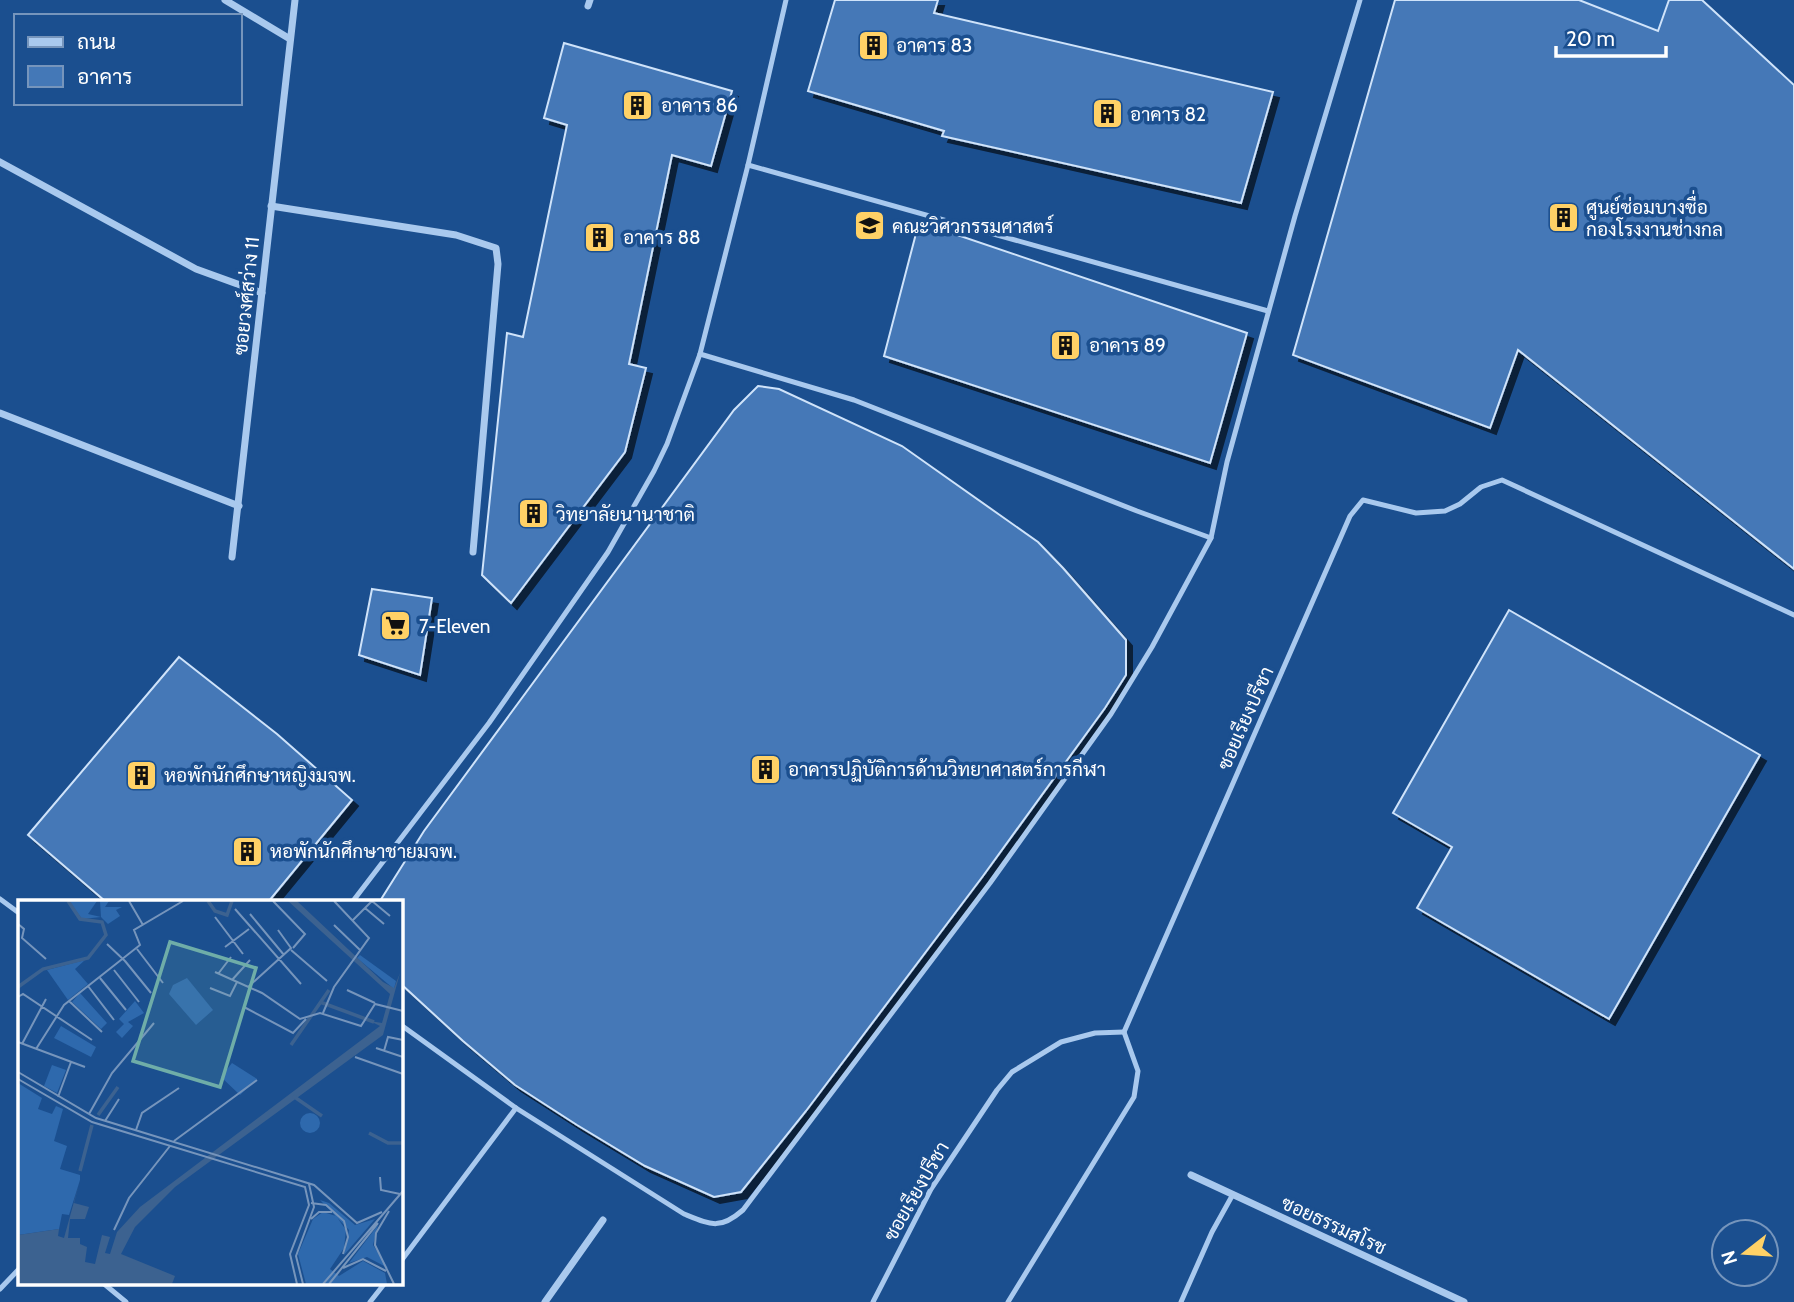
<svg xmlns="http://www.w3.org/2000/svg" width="1794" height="1302" font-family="Cabin,Sarabun,sans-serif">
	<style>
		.green { fill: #2e69ad }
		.building { fill: #4478b7; stroke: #cfe3fa; stroke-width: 2; filter: url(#shadow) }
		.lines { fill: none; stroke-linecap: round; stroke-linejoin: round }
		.service { stroke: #a9c9ee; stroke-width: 5 }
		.minor { stroke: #a9c9ee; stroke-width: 7 }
		.labels { text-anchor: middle; stroke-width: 7; stroke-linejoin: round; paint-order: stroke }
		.poi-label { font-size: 19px; fill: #fff; stroke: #1b4f8f; text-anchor: start }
		.street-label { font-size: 19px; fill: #fff; stroke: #1b4f8f }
		.inset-river { fill: none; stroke: #3c6290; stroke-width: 3.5 }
		.inset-road { fill: none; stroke: #7695bc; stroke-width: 2 }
		.view { fill: #6fada8; fill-opacity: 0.15; stroke: #6fada8; stroke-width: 3.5 }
		.inset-edge { fill: none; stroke: #fff; stroke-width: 3.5 }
	</style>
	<defs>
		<filter id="shadow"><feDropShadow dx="6" dy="6" stdDeviation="0" flood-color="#0009"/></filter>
	</defs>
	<rect width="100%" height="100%" fill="#1b4f8f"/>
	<path class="green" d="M1579,0H1669L1658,31Z"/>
	<g class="building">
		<path d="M835,0H938L934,13L1273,92L1241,203L942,136L944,131L808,91Z"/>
		<path d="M1395,0H1579L1658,31L1669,0H1702L1794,85V569L1518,350L1490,428L1293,355Z"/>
		<path d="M564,43L732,91L711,166L672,155L629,364L646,368L625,452L511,603L482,575L507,333L523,337L567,125L544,118Z"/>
		<path d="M919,222L1247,333L1210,463L884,356Z"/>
		<path d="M758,386L779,389L902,446L1038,542L1063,568L1126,640V675L1105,708L983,876L806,1111L741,1192L714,1197L645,1166L577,1125L515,1085L463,1041L401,984V901H380L424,831L734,410Z"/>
		<path d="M372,589L432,598L420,675L359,655Z"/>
		<path d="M1509,610L1760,755L1609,1019L1417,908L1452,847L1393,813Z"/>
		<path d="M179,657L277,734L352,800L269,901H105L28,835Z"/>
	</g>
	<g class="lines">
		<g class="service">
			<path d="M748,165L1268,311"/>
			<path d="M700,354L854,400L1137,511L1211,538"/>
			<path d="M0,899L19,913"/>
			<path d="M353,901L489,723L608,552L654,471L667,444L700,354L748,165L786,0"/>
			<path d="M401,1025L516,1108L684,1214C711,1225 720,1230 743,1210L990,883L1111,714L1152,647L1211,538L1227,462L1295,216L1360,0"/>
			<path d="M1124,1032L1350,516L1363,500L1416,513L1445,511L1460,504L1481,487L1502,480L1794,615"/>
			<path d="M401,1261L516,1108"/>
			<path d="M103,1283L126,1302"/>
			<path d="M0,1289L19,1269"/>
			<path d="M370,1302L385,1283"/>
			<path d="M873,1302L931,1189L997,1090L1012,1072L1061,1042L1095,1033L1124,1032"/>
			<path d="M1008,1302L1134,1097L1138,1071L1124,1032"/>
			<path d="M1181,1302L1212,1232L1232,1196"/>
		</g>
		<g class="minor">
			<path d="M225,0L290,39"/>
			<path d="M588,6L590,0"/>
			<path d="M0,162L196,269L262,293"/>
			<path d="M271,206L456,235L496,248L498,264L473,552"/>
			<path d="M0,413L239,506"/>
			<path d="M232,557L295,0"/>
			<path d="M1191,1175L1464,1302"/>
			<path d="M545,1302L603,1220"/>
		</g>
	</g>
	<defs>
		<symbol id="building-square" viewBox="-11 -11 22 22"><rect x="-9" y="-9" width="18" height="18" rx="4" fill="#ffd166" stroke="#1b4f8f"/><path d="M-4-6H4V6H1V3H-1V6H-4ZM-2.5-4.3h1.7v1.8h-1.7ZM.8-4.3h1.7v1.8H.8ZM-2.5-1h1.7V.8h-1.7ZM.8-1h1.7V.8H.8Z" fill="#111"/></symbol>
		<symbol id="university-square" viewBox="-11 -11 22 22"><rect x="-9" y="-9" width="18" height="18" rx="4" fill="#ffd166" stroke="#1b4f8f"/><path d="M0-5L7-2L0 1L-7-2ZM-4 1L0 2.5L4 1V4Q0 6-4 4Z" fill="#111"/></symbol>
		<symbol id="supermarket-square" viewBox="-11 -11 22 22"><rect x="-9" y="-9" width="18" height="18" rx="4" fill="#ffd166" stroke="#1b4f8f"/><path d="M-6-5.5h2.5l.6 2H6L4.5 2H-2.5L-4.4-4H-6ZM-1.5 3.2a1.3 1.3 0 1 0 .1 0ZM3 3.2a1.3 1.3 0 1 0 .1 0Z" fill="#111"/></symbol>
	</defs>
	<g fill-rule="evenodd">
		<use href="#building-square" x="856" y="28" width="35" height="35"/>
		<use href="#building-square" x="620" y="88" width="35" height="35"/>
		<use href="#building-square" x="1090" y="96" width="35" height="35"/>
		<use href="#building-square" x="1546" y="200" width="35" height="35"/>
		<use href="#university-square" x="852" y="208" width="35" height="35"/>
		<use href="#building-square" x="582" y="220" width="35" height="35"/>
		<use href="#building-square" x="1048" y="328" width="35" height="35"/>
		<use href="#building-square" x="516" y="496" width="35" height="35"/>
		<use href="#supermarket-square" x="378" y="608" width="35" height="35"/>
		<use href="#building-square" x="748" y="752" width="35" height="35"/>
		<use href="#building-square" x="124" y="758" width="35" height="35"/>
		<use href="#building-square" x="230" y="834" width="35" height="35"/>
	</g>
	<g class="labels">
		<g class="poi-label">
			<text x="896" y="52">อาคาร 83</text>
			<text x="661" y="112">อาคาร 86</text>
			<text x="1130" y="121">อาคาร 82</text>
			<text x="1586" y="214">ศูนย์ซ่อมบางซื่อ<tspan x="1586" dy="22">กองโรงงานช่างกล</tspan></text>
			<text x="892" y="233">คณะวิศวกรรมศาสตร์</text>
			<text x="623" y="244">อาคาร 88</text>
			<text x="1089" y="352">อาคาร 89</text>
			<text x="556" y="521">วิทยาลัยนานาชาติ</text>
			<text x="419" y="633">7-Eleven</text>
			<text x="788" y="776">อาคารปฏิบัติการด้านวิทยาศาสตร์การกีฬา</text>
			<text x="164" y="782">หอพักนักศึกษาหญิงมจพ.</text>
			<text x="270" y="858">หอพักนักศึกษาชายมจพ.</text>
		</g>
		<g class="street-label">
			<text transform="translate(246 296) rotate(-84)" y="7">ซอยวงศ์สว่าง 11</text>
			<text transform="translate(1245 718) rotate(-66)" y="7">ซอยเรียงปรีชา</text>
			<text transform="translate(916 1191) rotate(-60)" y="7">ซอยเรียงปรีชา</text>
			<text transform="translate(1334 1225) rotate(25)" y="7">ซอยธรรมสโรช</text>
		</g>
	</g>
	<g transform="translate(18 900)">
		<rect width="385" height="385" fill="#1b4f8f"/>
		<path d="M51,1H79L70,14L83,17L82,1H91L87,7H104L98,10L102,16L90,24L83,17L64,19ZM342,55L378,81L376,89L339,58ZM67,60L57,69L70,84L50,100L29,70ZM169,78L195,110L178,125L151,94L155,85ZM62,93L89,123L83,129L54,102ZM117,101L126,113L110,122L115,126L104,138L98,132L106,124L101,119ZM43,126L78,147L73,157L36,138ZM214,163L239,179L222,195L203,177ZM34,165L48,170L39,193L26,186ZM0,183L24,198L20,209L34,214L38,206L45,209L36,241L49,246L42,269L62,275V280L51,315L44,314L41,329L0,335ZM282 223a10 10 0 1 1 20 0a10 10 0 1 1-20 0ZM302,300L311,303L337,325L357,319L326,355L331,330ZM305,312L318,316L328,330L326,348L312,369L321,376L345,361L367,373L369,384H288L280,354L295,319ZM360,325L355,345L370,368L349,357L331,363Z" fill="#2e69ad"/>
		<path d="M270,1H279L365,82L376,88L382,73L365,135L157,287L117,327L103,354L157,376L154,384H0V335L41,329L40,336L46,338L62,280L56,303L71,307L67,319H52L50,338H62V344L69,347L67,362L77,364L84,335L92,337L87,353L92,354L99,332L122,307L362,126L352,121L364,123L372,94Z" fill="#3c6290"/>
		<path class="inset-river" d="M190,1L197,11L209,15L214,1M0,87L25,69L70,58L88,35L84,22L62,19L50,1M302,102L356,122M273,145L311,90M275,196L304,216M80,215L100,187M351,233L370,243H385M62,271L74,225"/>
		<path class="inset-road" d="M111,1L125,25M255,1L287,34L275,48M354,1L372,16M347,8L366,24M217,9L283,84M232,14L266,55M197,17L225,54M335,20L354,1M0,24L6,29L4,38L28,59M316,25L342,50M89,44L107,61M207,47L231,29M119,49L145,83M273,50L309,81M107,61L133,93M96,70L121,102M197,72L244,93L282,119L302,113L343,126L357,104L385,111M200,74L213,57M82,78L108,110M214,80L232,60M70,86L96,120M230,87L273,48L260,30M192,88L212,96L219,82M329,90L357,103M0,97L5,94L74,140M51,101L84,132M226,107L275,133L288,119M305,113L316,87L351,38L316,1M0,142L67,167M4,144L28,99M358,148L385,157M18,149L46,105L122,45L116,30L165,1M366,151L370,137L385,140M337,157L385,174M0,172L78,218L296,285L339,323L364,312M0,179L74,222L287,287L291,305L272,354L279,384M40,197L53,162M71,214L94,173L136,123M87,221L101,199M118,230L124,213L161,188M156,241L239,180M362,277L363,290L382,294M293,303L308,305L326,321L330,337L325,354M371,311L358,333L357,345L376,384M293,319L301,312H314M96,330L111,298L152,246M325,368L345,359L368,371M285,384L278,356L296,307L291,284M305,384L385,291M311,384L360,323"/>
		<path class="view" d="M152,42L238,68L202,187L115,161Z"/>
		<rect width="385" height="385" class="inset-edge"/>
	</g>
	<rect x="14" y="14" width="228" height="91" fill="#1b4f8f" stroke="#7695bc" stroke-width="2"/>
	<rect x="28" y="37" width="35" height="10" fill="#a9c9ee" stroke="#7695bc" stroke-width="2"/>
	<text x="77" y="49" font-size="21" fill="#ffffff">ถนน</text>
	<rect x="28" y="66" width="35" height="21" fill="#4478b7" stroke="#7695bc" stroke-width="2"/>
	<text x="77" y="84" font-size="21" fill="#ffffff">อาคาร</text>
	<g transform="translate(1745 1253) rotate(253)"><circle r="33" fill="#1b4f8f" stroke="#7695bc" stroke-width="2"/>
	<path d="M0-5L12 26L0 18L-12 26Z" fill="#ffd166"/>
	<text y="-10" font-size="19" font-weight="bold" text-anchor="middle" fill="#ffffff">N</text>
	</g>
	<path d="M1556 46v10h110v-10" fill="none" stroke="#ffffff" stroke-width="3.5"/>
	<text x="1566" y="46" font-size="21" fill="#ffffff" stroke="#1b4f8f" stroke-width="5" paint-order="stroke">20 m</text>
</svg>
